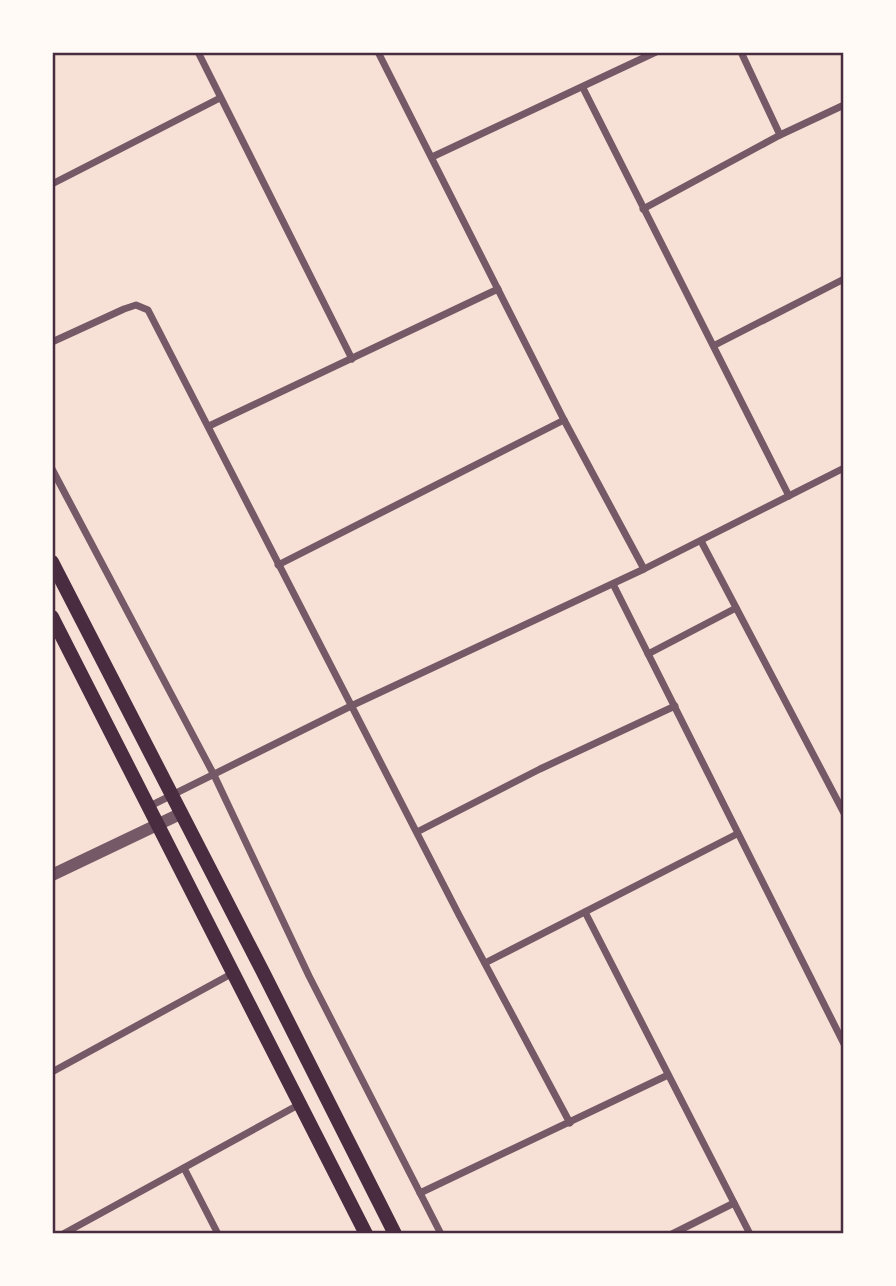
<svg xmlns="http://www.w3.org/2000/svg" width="896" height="1286" font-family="Literata,serif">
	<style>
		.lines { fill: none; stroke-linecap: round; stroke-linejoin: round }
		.minor { stroke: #755966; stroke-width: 7 }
		.tertiary { stroke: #755966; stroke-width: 12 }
		.secondary { stroke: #4a2c40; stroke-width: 14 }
		.neatline { fill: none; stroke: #4a2c40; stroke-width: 2.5 }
	</style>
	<rect width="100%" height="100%" fill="#f7e1d7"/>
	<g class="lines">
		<g class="minor">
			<path d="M198,52L352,359"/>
			<path d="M378,52L564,420L644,569"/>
			<path d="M741,52L780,135"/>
			<path d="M583,88L789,496"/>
			<path d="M432,157L656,52"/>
			<path d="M52,184L220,98"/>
			<path d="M643,209L780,135L844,105"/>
			<path d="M52,342L124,309L136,305L148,310L459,915L570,1123"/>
			<path d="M715,345L844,279"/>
			<path d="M209,426L498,289"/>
			<path d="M52,469L214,775L309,976L441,1234"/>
			<path d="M701,541L844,813"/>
			<path d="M278,565L564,420"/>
			<path d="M613,584L844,1044"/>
			<path d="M648,654L736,608"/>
			<path d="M150,806L351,706L644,569L844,468"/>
			<path d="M417,832L540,769L675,706"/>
			<path d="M585,912L750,1234"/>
			<path d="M485,963L737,834"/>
			<path d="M52,1072L233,973"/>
			<path d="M184,1168L218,1234"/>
			<path d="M420,1193L668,1075"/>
			<path d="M63,1234L300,1104"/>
			<path d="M672,1234L734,1203"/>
		</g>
		<path class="tertiary" d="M52,875L182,813"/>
		<g class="secondary">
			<path d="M52,562L264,974L395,1234"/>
			<path d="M52,617L366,1234"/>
		</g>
	</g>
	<rect width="896" height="1286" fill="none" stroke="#fffaf5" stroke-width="108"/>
	<rect x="54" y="54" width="788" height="1178" class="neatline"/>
</svg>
